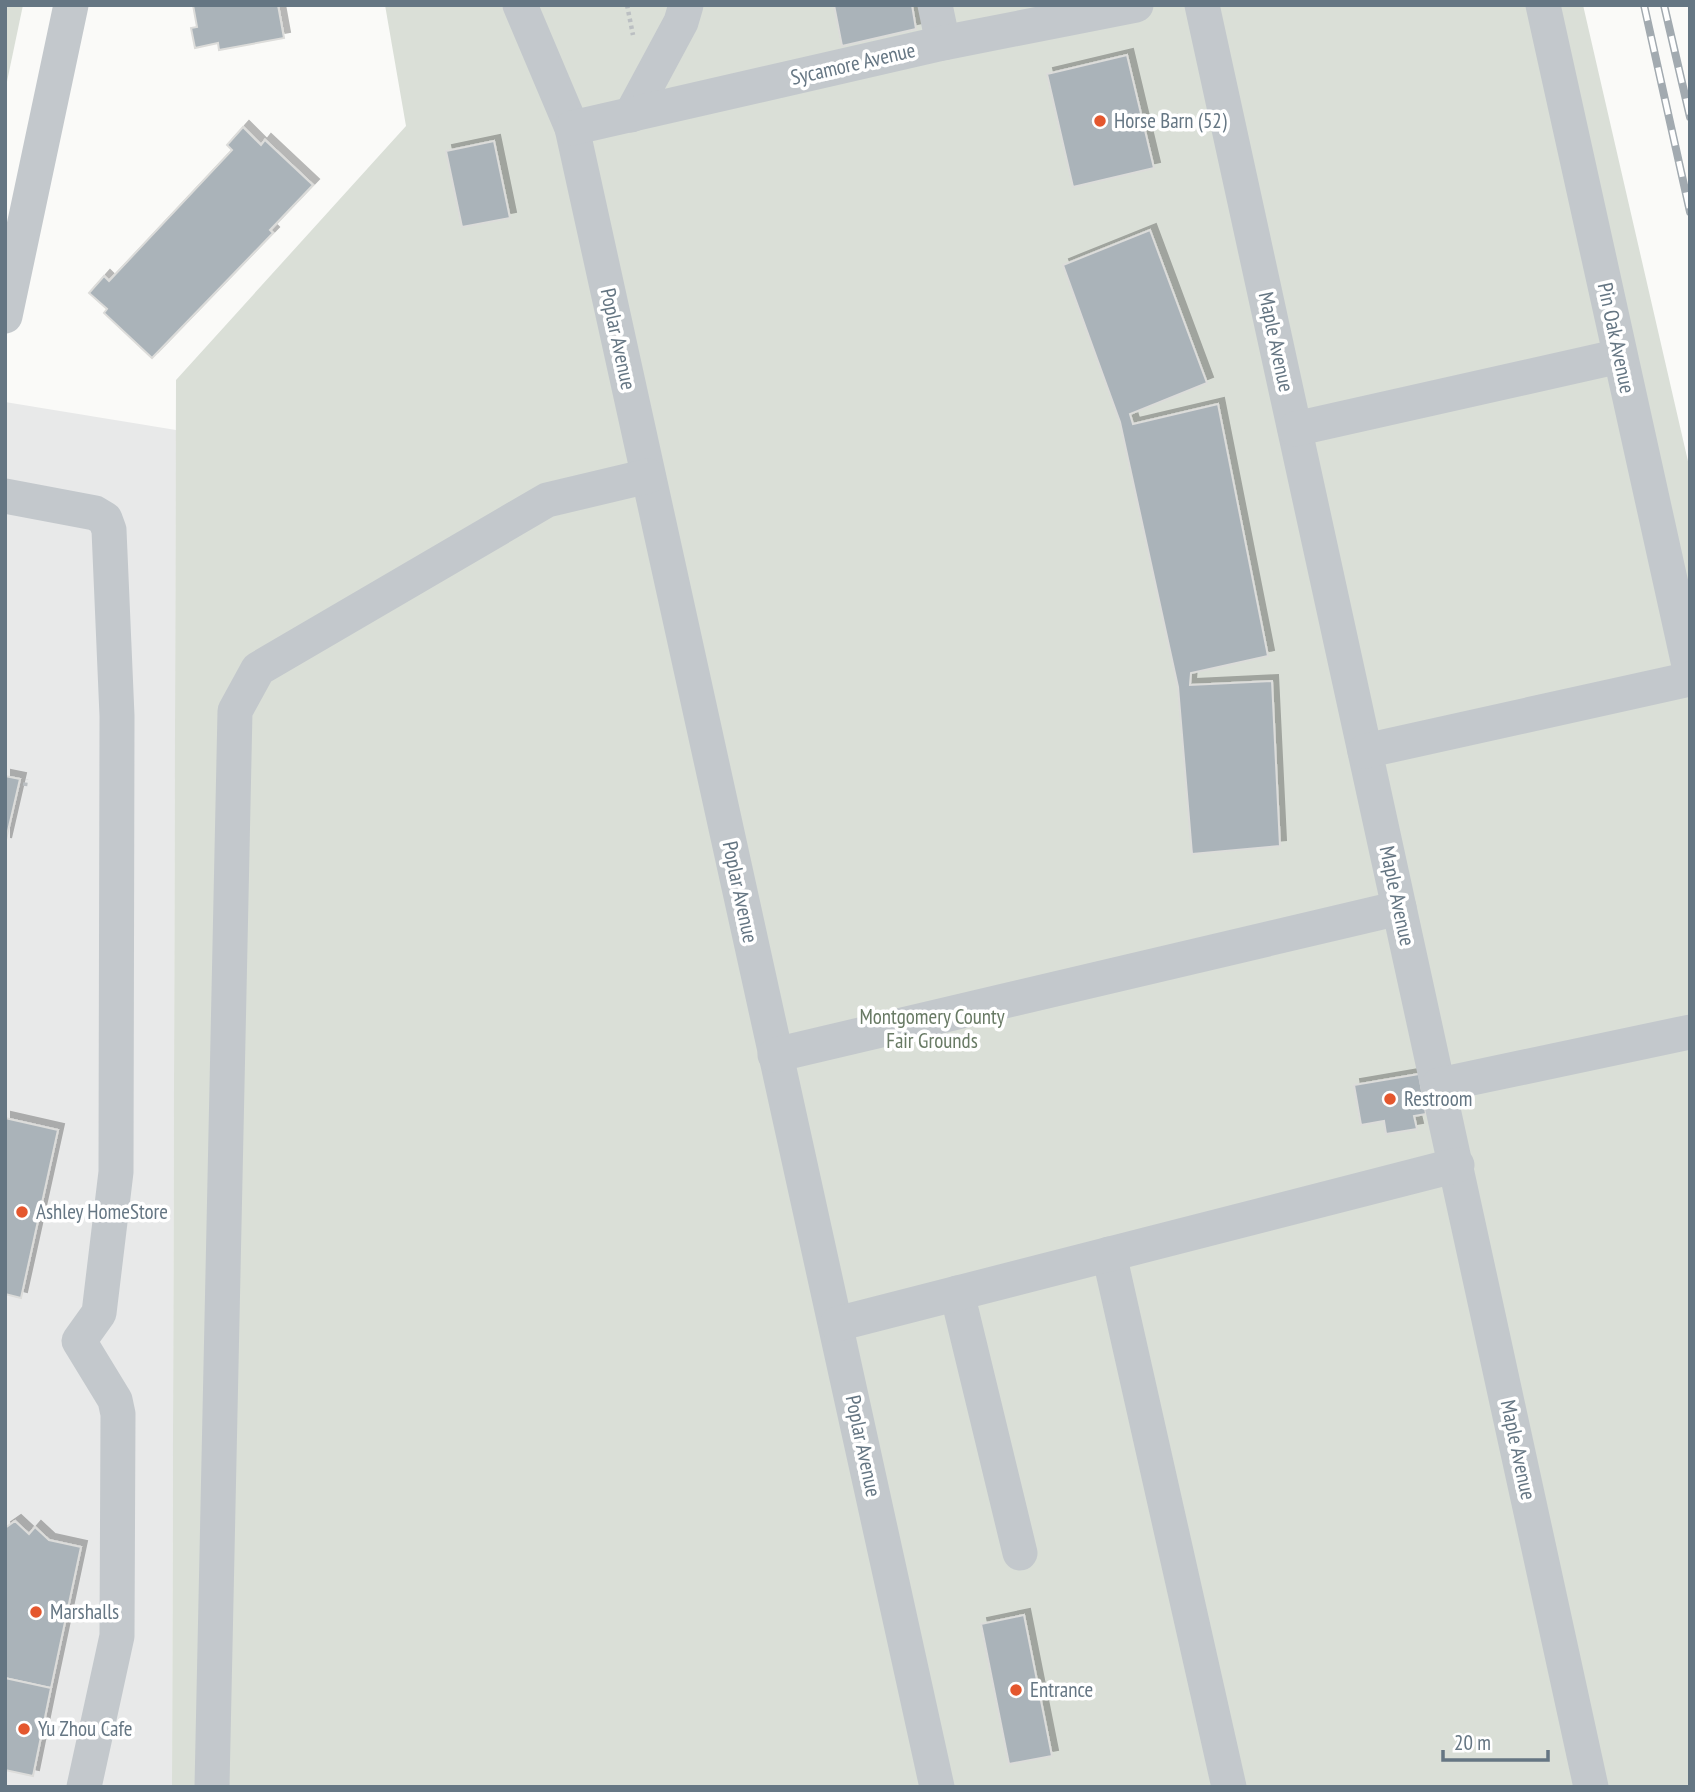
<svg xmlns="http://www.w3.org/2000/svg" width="1695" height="1792" font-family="'PT Sans Narrow',sans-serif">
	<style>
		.built { fill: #e8e9e9 }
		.green { fill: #dadfd7 }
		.building { fill: #aab3b9; stroke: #dcdcda; stroke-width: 2; filter: url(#shadow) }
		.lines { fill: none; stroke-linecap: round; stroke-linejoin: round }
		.path { stroke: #bbbfc2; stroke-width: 4.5; stroke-dasharray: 3.5 3.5; stroke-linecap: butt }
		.minor { stroke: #c3c8cc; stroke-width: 35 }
		.rail-casing { stroke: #a2aab0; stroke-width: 8 }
		.rail { stroke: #fff; stroke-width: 5; stroke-dasharray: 16; stroke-linecap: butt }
		.poi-dot { fill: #e4572e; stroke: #fff; stroke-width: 2.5 }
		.labels { text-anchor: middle; stroke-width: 7; stroke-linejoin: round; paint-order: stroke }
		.street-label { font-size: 21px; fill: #657683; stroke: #fff }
		.poi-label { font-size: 21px; fill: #657683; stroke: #fff; text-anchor: start }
		.park-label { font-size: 21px; fill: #687a64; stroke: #fff }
	</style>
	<defs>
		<filter id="shadow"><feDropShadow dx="6" dy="-6" stdDeviation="0" flood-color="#0004"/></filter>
	</defs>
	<rect width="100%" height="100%" fill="#fafaf8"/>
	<path class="built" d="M5,402L176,430L172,1787H5Z"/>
	<g class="green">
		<path d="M5,5H23L5,91Z"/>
		<path d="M385,5H1583L1690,470V1787H172L176,380L406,126Z"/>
	</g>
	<g class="building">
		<path d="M193,5H278L284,38L219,50L218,43L195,48L191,28L197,27Z"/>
		<path d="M834,5H912L916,29L842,46Z"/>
		<path d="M1127,55L1154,168L1073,187L1047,74Z"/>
		<path d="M243,127L261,145L265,140L313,185L270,230L273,233L152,358L104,313L107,309L89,293L104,276L109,281L232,150L227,145Z"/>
		<path d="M494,141L510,218L462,227L446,151Z"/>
		<path d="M1150,230L1207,383L1130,414L1133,424L1218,404L1268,656L1191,673L1190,685L1272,681L1280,846L1192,854L1178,687L1120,422L1063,265Z"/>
		<path d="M5,776L20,779L5,844Z"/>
		<path d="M1419,1074L1426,1114L1414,1116L1417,1129L1386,1134L1384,1121L1361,1125L1354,1085Z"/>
		<path d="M5,1118L58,1130L21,1298L5,1294Z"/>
		<path d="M15,1521L29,1534L35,1527L49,1540L81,1547L51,1688L5,1678V1528Z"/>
		<path d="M1024,1615L1052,1756L1009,1764L981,1624Z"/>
		<path d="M5,1678L51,1688L33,1776L5,1770Z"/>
	</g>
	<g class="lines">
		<g class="path">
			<path d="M627,5L633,35"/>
			<path d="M25,786L26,779"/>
		</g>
		<g class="minor">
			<path d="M520,5L572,128L937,1787"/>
			<path d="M935,5L943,43"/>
			<path d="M1202,5L1591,1787"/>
			<path d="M1543,5L1690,670"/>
			<path d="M631,115L681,22L686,5"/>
			<path d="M572,128L943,43L1136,5"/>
			<path d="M5,316L71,5"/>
			<path d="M1295,429L1620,356"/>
			<path d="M5,496L95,513L105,519L109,530L117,716L116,1172L99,1313L79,1341L115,1400L118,1414L117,1636L84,1787"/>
			<path d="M1365,751L1690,679"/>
			<path d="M775,1055L1399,908"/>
			<path d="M1439,1085L1690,1032"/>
			<path d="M1109,1254L1229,1787"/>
			<path d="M957,1293L1020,1553"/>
			<path d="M837,1324L1457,1165"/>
			<path d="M212,1787L235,711L258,669L547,500L648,476"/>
		</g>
		<defs>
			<g id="rail">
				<path d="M1644,5L1690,212"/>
				<path d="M1664,5L1690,117"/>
			</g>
		</defs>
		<use href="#rail" class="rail-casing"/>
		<use href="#rail" class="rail"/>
	</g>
	<g class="poi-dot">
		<circle cx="1100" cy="121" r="7"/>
		<circle cx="1390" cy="1099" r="7"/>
		<circle cx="22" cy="1212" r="7"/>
		<circle cx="36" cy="1612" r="7"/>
		<circle cx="1016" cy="1690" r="7"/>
		<circle cx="24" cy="1729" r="7"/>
	</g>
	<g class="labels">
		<g class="street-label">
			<text transform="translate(853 64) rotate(-13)" y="7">Sycamore Avenue</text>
			<text transform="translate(1616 338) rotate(78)" y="7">Pin Oak Avenue</text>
			<text transform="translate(618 339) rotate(78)" y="7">Poplar Avenue</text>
			<text transform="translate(1276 342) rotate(78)" y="7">Maple Avenue</text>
			<text transform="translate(740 892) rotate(78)" y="7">Poplar Avenue</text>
			<text transform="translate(1397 896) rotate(78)" y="7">Maple Avenue</text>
			<text transform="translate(863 1446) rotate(78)" y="7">Poplar Avenue</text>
			<text transform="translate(1518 1450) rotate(78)" y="7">Maple Avenue</text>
		</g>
		<g class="poi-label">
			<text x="1114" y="128">Horse Barn (52)</text>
			<text x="1404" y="1106">Restroom</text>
			<text x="36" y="1219">Ashley HomeStore</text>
			<text x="50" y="1619">Marshalls</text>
			<text x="1030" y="1697">Entrance</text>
			<text x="38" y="1736">Yu Zhou Cafe</text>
		</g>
		<g class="park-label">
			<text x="932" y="1024">Montgomery County<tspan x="932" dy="24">Fair Grounds</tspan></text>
		</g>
	</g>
	<rect width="1695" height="1792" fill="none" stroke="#657683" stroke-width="14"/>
	<path d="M1443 1750v10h105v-10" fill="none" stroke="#657683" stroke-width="3.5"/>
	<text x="1454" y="1750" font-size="21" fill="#657683" stroke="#ffffff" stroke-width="5" paint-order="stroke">20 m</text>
</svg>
